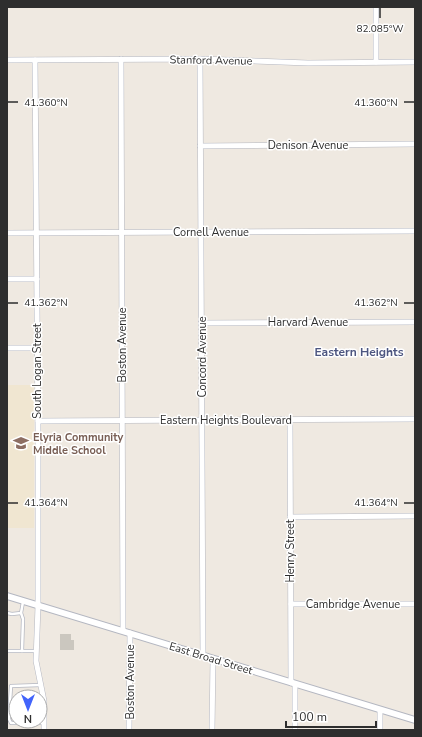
<svg xmlns="http://www.w3.org/2000/svg" width="422" height="737" font-family="'Nunito Sans',sans-serif">
	<style>
		.education { fill: #f0e6d1 }
		.building { fill: #cbc7bf }
		.lines { fill: none; stroke-linecap: round; stroke-linejoin: round }
		.service-casing { stroke: #b4b7c1; stroke-width: 4 }
		.minor-casing { stroke: #b4b7c1; stroke-width: 6 }
		.tertiary-casing { stroke: #b4b7c1; stroke-width: 8 }
		.service { stroke: #fff; stroke-width: 2.5 }
		.minor { stroke: #fff; stroke-width: 5 }
		.tertiary { stroke: #fff; stroke-width: 6 }
		.ticks { fill: none; stroke: #2e2e2e; stroke-width: 1.5 }
		.labels { text-anchor: middle; stroke-width: 3; stroke-linejoin: round; paint-order: stroke }
		.street-label { font-size: 11px; fill: #2e2e2e; stroke: #fff }
		.education-label { font-size: 11px; font-weight: bold; fill: #785e54; stroke: #fff; text-anchor: start }
		.neighbourhood-label { font-size: 12px; font-weight: bold; fill: #4d5680; stroke: #fff }
		.ticks-label { font-size: 10px; text-anchor: middle; fill: #2e2e2e; stroke: #fff; stroke-width: 3; stroke-linejoin: round; paint-order: stroke }
	</style>
	<rect width="100%" height="100%" fill="#efe9e1"/>
	<rect class="education" x="7" y="385" width="27" height="143"/>
	<path class="building" d="M60,634H71V640H74V650H60Z"/>
	<g class="lines">
		<defs>
			<g id="service">
				<path d="M7,613L12,614L21,613"/>
				<path d="M7,651H36"/>
				<path d="M22,651L23,619L21,613L23,602"/>
				<path d="M41,685L11,686L9,719L11,723H44"/>
			</g>
			<g id="minor">
				<path d="M376,7V62"/>
				<path d="M121,59L123,631"/>
				<path d="M200,59L203,656"/>
				<path d="M7,60L200,59L308,63L415,62"/>
				<path d="M35,60L38,430V606L36,661L44,701V730"/>
				<path d="M200,146L415,144"/>
				<path d="M7,233L415,231"/>
				<path d="M7,279H37"/>
				<path d="M201,323L415,322"/>
				<path d="M7,348H37"/>
				<path d="M290,420L291,683"/>
				<path d="M38,421L415,419"/>
				<path d="M290,517L415,516"/>
				<path d="M291,604H415"/>
				<path d="M129,730L130,633"/>
				<path d="M212,730L213,659"/>
				<path d="M295,730V684"/>
				<path d="M380,730V710"/>
			</g>
			<path id="tertiary" d="M7,596L415,720"/>
		</defs>
		<use href="#service" class="service-casing"/>
		<use href="#minor" class="minor-casing"/>
		<use href="#tertiary" class="tertiary-casing"/>
		<use href="#service" class="service"/>
		<use href="#minor" class="minor"/>
		<use href="#tertiary" class="tertiary"/>
	</g>
	<path class="ticks" d="M380,8V18M8,102H18M404,102H414M8,303H18M404,303H414M8,503H18M404,503H414"/>
	<defs>
		<symbol id="school-bare" viewBox="-9 -9 18 18"><path d="M0-5L7-2L0 1L-7-2ZM-4 1L0 2.5L4 1V4Q0 6-4 4Z" fill="#8d6e63" stroke="#fff" stroke-width="2.5" paint-order="stroke"/></symbol>
	</defs>
	<g fill-rule="evenodd">
		<use href="#school-bare" x="10" y="432" width="22" height="22"/>
	</g>
	<g class="labels">
		<g class="street-label">
			<text transform="translate(211 60) rotate(1)" y="4">Stanford Avenue</text>
			<text x="308" y="149">Denison Avenue</text>
			<text x="211" y="236">Cornell Avenue</text>
			<text x="308" y="326">Harvard Avenue</text>
			<text transform="translate(122 345) rotate(-90)" y="4">Boston Avenue</text>
			<text transform="translate(202 357) rotate(-90)" y="4">Concord Avenue</text>
			<text transform="translate(37 371) rotate(-90)" y="4">South Logan Street</text>
			<text x="226" y="424">Eastern Heights Boulevard</text>
			<text transform="translate(290 551) rotate(-90)" y="4">Henry Street</text>
			<text x="353" y="608">Cambridge Avenue</text>
			<text transform="translate(211 658) rotate(17)" y="4">East Broad Street</text>
			<text transform="translate(130 682) rotate(-90)" y="4">Boston Avenue</text>
		</g>
		<g class="education-label">
			<text x="33" y="441">Elyria Community<tspan x="33" dy="13">Middle School</tspan></text>
		</g>
		<g class="neighbourhood-label">
			<text x="359" y="356">Eastern Heights</text>
		</g>
	</g>
	<g class="ticks-label">
		<text x="380" y="32">82.085°W</text>
		<text x="376" y="106">41.360°N</text>
		<text x="46" y="106">41.360°N</text>
		<text x="46" y="306">41.362°N</text>
		<text x="376" y="306">41.362°N</text>
		<text x="46" y="506">41.364°N</text>
		<text x="376" y="506">41.364°N</text>
	</g>
	<rect width="422" height="737" fill="none" stroke="#2e2e2e" stroke-width="16"/>
	<g transform="translate(28 709) rotate(180)"><circle r="19" fill="#ffffff" stroke="#ababab"/>
	<path d="M0-3L7 15L0 10L-7 15Z" fill="#4264fb"/>
	<text y="-6" font-size="11" font-weight="bold" text-anchor="middle" fill="#2e2e2e">N</text>
	</g>
	<path d="M286 721v6h90v-6" fill="none" stroke="#2e2e2e" stroke-width="2"/>
	<text x="292" y="721" font-size="12" fill="#2e2e2e" stroke="#ffffff" stroke-width="3" paint-order="stroke">100 m</text>
</svg>
